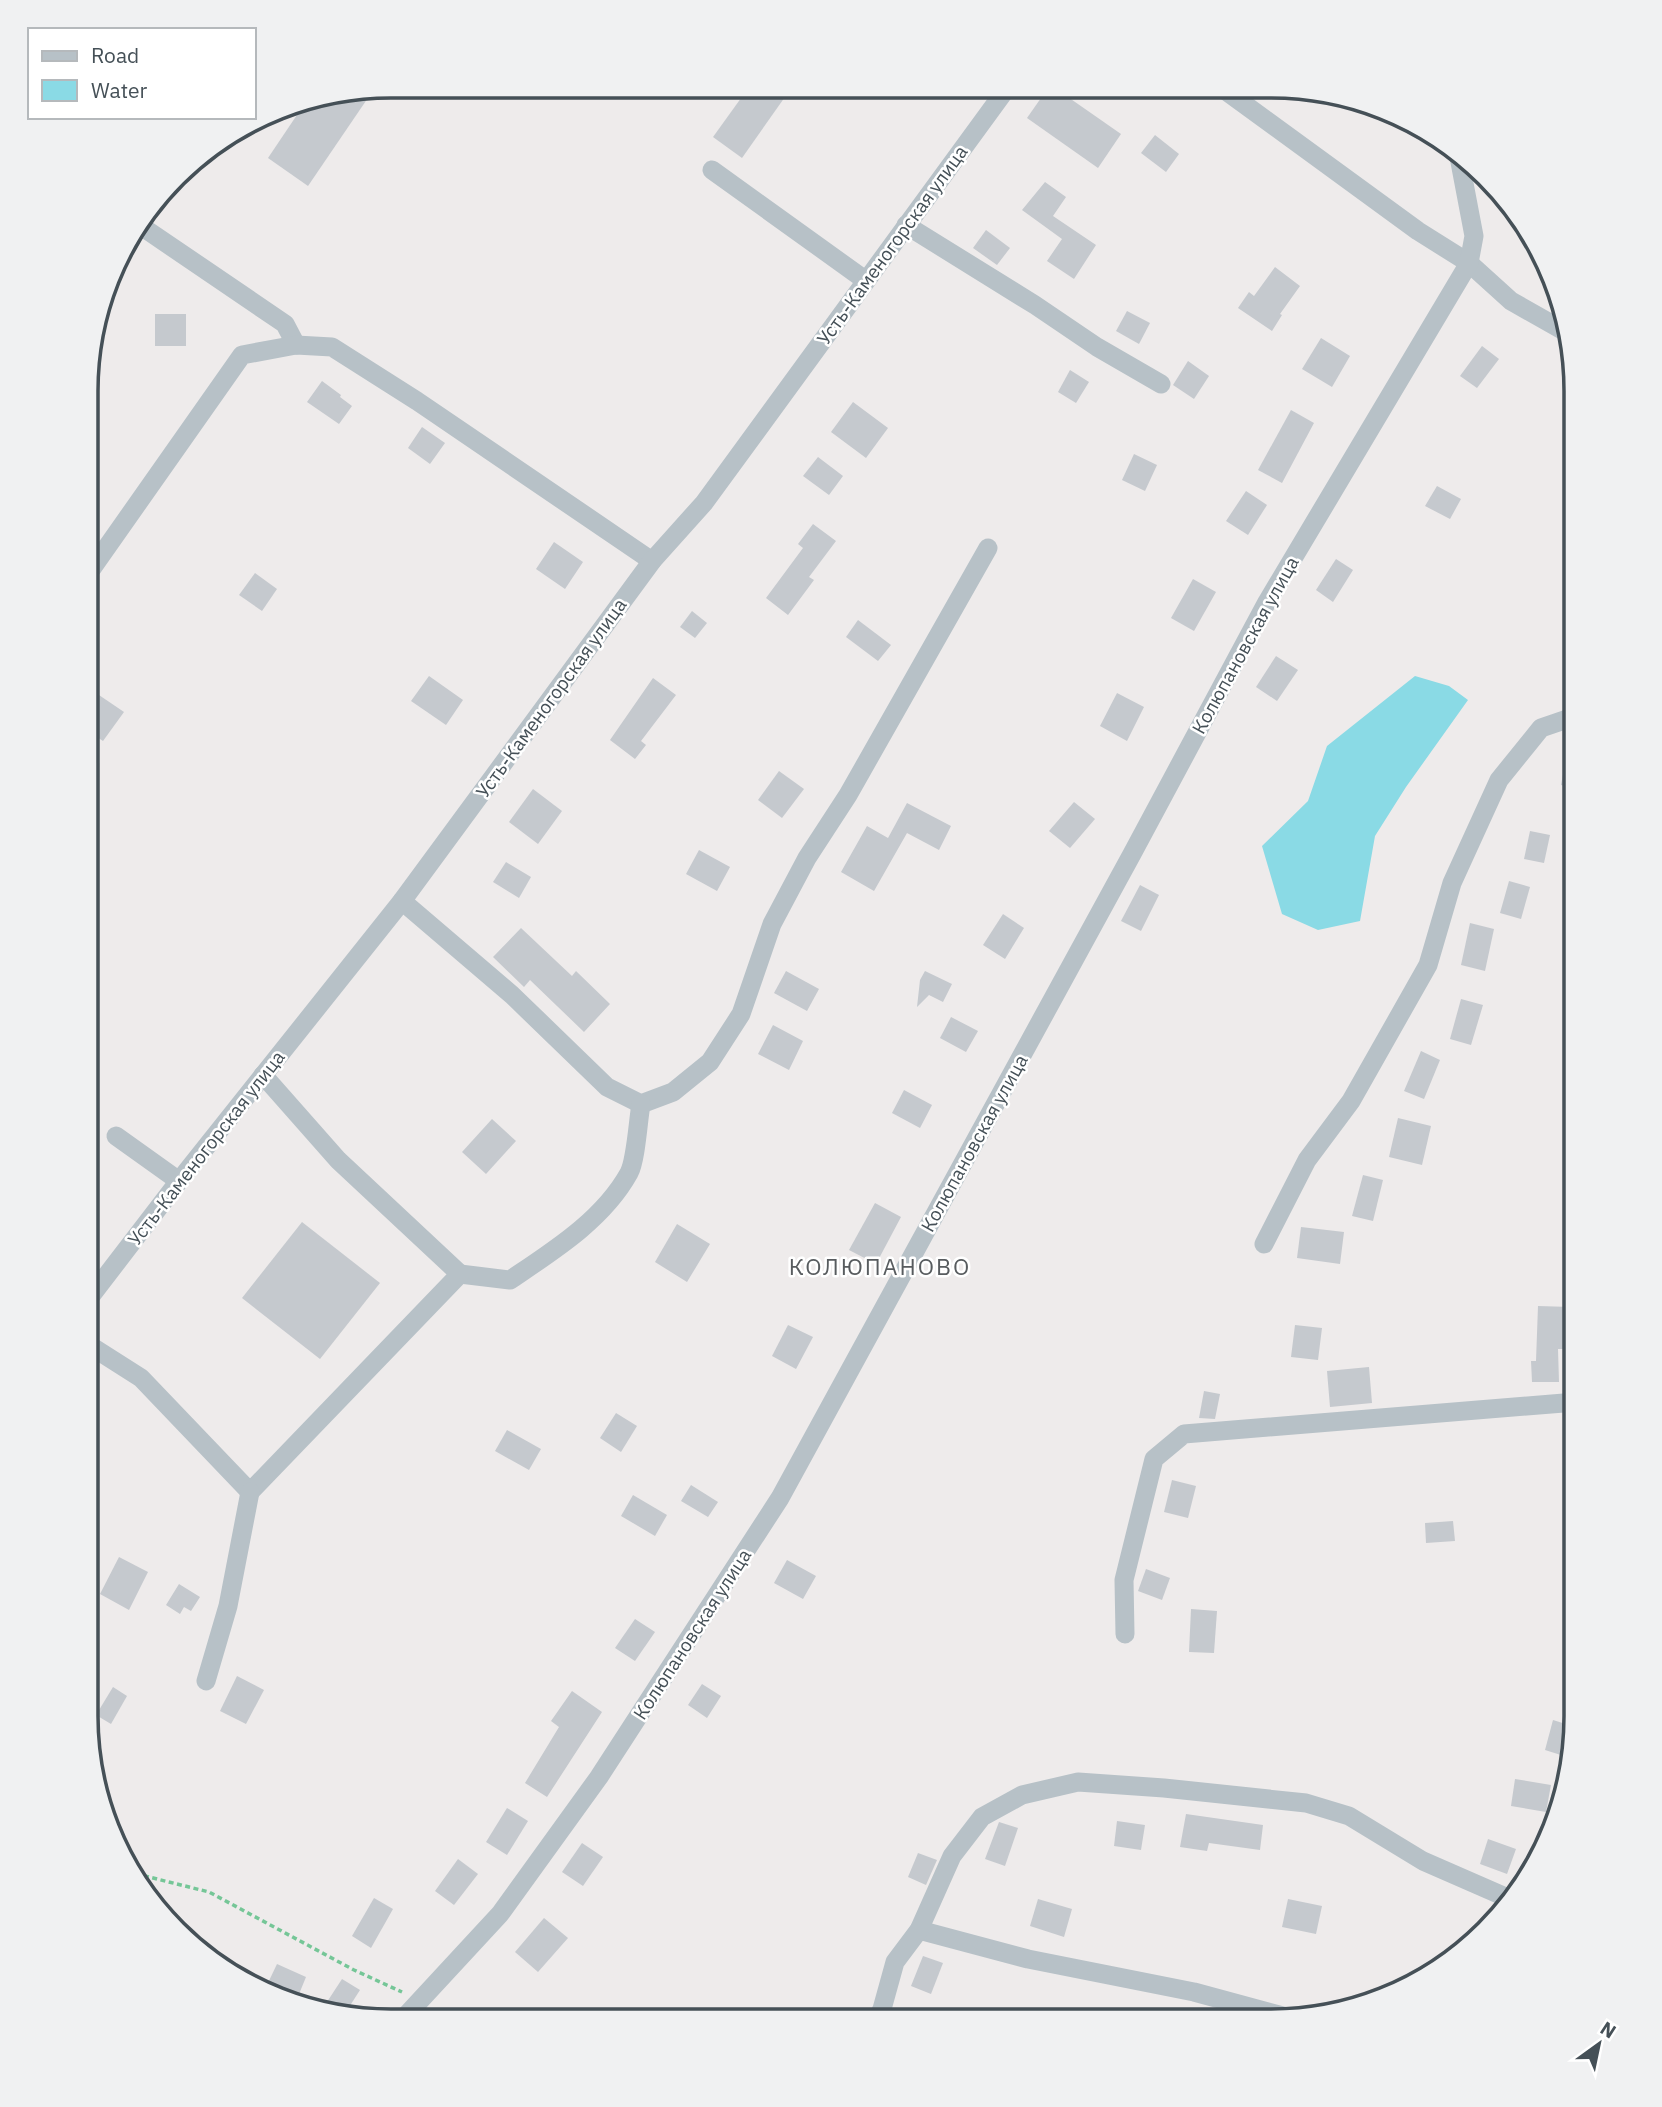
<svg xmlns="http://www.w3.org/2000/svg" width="1662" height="2107" font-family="'IBM Plex Sans',sans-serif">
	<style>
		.water { fill: #8adae5 }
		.building { fill: #c5c9ce }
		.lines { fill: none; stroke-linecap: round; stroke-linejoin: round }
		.path { stroke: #75c697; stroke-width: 3.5; stroke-dasharray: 5 3.5; stroke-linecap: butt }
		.minor { stroke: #b7c1c7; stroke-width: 19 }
		.labels { text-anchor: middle; stroke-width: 5; stroke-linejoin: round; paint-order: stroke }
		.street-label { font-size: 19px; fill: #455057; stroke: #fff }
		.quarter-label { font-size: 23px; letter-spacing: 2px; fill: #585c5f; stroke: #fff }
		.rim { fill: none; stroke: #455057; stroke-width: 3.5 }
	</style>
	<rect width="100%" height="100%" fill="#eeebeb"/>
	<path class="water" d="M1415,676L1449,686L1468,700L1406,787L1375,836L1360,921L1318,930L1282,914L1262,846L1308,801L1327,746Z"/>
	<g class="building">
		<path d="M749,87H792L742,158L713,137Z"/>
		<path d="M1048,88H1055L1121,134L1098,168L1027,118Z"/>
		<path d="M374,89L308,186L268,158L307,100Z"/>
		<path d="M1155,135L1179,154L1166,172L1141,153Z"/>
		<path d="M1045,182L1066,197L1053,216L1096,245L1074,279L1047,261L1062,239L1022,210Z"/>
		<path d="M986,230L1010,248L997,265L973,248Z"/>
		<path d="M1275,267L1300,286L1280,314L1282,315L1272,331L1238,308L1249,292L1254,296Z"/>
		<path d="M1127,311L1150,323L1139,344L1116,331Z"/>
		<rect x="155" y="314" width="31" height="32"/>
		<path d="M1321,338L1350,356L1332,387L1302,369Z"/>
		<path d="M1482,346L1499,359L1477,388L1460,376Z"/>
		<path d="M1188,361L1209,376L1194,399L1173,385Z"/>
		<path d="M1070,370L1089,382L1076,403L1058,392Z"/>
		<path d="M322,381L341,395L340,397L352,406L339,424L307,402Z"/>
		<path d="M853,402L888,428L866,458L831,432Z"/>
		<path d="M1291,410L1314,423L1282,483L1258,470Z"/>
		<path d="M422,427L445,443L430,464L408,448Z"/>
		<path d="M1134,454L1157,465L1145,491L1122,480Z"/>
		<path d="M818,457L843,476L829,495L803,476Z"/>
		<path d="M1437,486L1461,499L1450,519L1425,506Z"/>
		<path d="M1246,491L1267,505L1248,535L1226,521Z"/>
		<path d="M813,524L836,541L809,577L814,580L788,615L766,598L803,548L798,544Z"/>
		<path d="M554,542L583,562L565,589L536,569Z"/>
		<path d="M1336,559L1353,570L1333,602L1316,590Z"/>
		<path d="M255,573L277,589L262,611L239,595Z"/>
		<path d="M1193,579L1216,592L1194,631L1171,618Z"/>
		<path d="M692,611L707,623L695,638L680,627Z"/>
		<path d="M858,620L891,645L878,661L846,637Z"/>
		<path d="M1276,656L1298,670L1277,701L1256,687Z"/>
		<path d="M429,676L463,700L446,725L411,701Z"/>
		<path d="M653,678L676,695L641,741L646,745L635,759L610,740Z"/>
		<path d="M96,693L124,712L103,741L88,731V705Z"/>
		<path d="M1117,693L1144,707L1127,741L1100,726Z"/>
		<path d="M1569,743L1576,744V789L1561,785Z"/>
		<path d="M779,771L804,789L782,818L758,800Z"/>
		<path d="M533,789L562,811L538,844L509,822Z"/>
		<path d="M1074,802L1095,819L1070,848L1049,831Z"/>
		<path d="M907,803L951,826L939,850L907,833L874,891L841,872L867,826L888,838Z"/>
		<path d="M1530,831L1550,835L1544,863L1524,859Z"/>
		<path d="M699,850L730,867L717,891L686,874Z"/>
		<path d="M506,862L531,877L519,898L493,882Z"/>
		<path d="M1509,881L1530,887L1521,919L1500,913Z"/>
		<path d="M1140,885L1159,895L1141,931L1121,921Z"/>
		<path d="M1003,914L1024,928L1005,959L983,945Z"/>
		<path d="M1470,923L1494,929L1485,971L1461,965Z"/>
		<path d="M521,928L572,976L576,971L610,1004L584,1032L530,980L524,987L493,957Z"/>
		<path d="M786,971L819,989L807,1011L774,993Z"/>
		<path d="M925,971L952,984L943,1002L929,995L917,1007L920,980Z"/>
		<path d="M1461,999L1483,1005L1471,1045L1450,1039Z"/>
		<path d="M951,1017L978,1031L966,1052L940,1038Z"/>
		<path d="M773,1025L803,1041L789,1070L758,1054Z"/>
		<path d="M1421,1051L1440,1060L1424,1099L1404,1091Z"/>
		<path d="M904,1090L932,1105L920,1128L892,1113Z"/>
		<path d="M1398,1118L1431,1126L1422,1165L1389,1157Z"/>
		<path d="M492,1119L516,1141L486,1174L462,1152Z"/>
		<path d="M1363,1175L1383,1180L1373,1221L1352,1216Z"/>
		<path d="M875,1203L901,1217L876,1264L849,1250Z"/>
		<path d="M302,1222L380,1283L320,1359L242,1298Z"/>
		<path d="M677,1224L710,1244L687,1282L655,1262Z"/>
		<path d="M1301,1227L1344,1232L1340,1264L1297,1258Z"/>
		<path d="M1538,1306L1571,1307L1570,1349H1558L1559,1382H1532L1531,1361H1536Z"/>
		<path d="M788,1325L813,1337L796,1369L772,1356Z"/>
		<path d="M1295,1325L1322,1328L1318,1360L1291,1357Z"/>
		<path d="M1369,1367L1372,1403L1330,1407L1327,1371Z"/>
		<path d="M1204,1391L1220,1394L1215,1419L1199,1418Z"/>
		<path d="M616,1413L637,1426L621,1452L600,1438Z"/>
		<path d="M507,1430L541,1449L529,1470L495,1451Z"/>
		<path d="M1172,1480L1196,1486L1188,1518L1164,1512Z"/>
		<path d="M691,1485L718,1502L708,1517L681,1501Z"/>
		<path d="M633,1495L667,1515L655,1536L621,1516Z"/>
		<path d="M1453,1521L1455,1541L1426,1543L1425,1523Z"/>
		<path d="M119,1557L148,1572L129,1610L100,1594Z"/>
		<path d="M787,1560L816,1576L803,1599L774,1583Z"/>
		<path d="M1146,1569L1170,1578L1162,1600L1138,1591Z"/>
		<path d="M179,1584L200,1597L191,1611L184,1607L180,1614L166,1605Z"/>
		<path d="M1191,1609L1217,1611L1214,1653L1189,1652Z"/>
		<path d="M635,1619L655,1632L635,1661L615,1648Z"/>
		<path d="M237,1676L264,1690L246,1724L220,1711Z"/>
		<path d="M702,1684L721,1696L707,1718L688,1705Z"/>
		<path d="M113,1687L127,1696L111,1724L96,1715Z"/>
		<path d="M572,1691L602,1712L547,1797L525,1783L559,1727L551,1721Z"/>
		<path d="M1553,1720L1572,1726L1564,1756L1545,1750Z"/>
		<path d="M1515,1779L1551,1785L1546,1812L1511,1806Z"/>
		<path d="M507,1808L528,1821L507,1855L486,1842Z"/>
		<path d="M1186,1814L1263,1825L1260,1850L1209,1843L1207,1851L1180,1847Z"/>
		<path d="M1117,1821L1145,1825L1141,1850L1114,1846Z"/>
		<path d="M999,1822L1018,1828L1005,1866L985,1859Z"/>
		<path d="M1488,1839L1516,1849L1507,1874L1480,1864Z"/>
		<path d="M582,1843L603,1857L583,1886L562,1872Z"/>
		<path d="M918,1853L937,1860L926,1885L908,1877Z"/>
		<path d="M458,1859L478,1874L454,1905L435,1891Z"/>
		<path d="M374,1898L393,1909L371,1948L352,1936Z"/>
		<path d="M1038,1899L1072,1909L1064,1937L1030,1926Z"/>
		<path d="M1288,1899L1322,1906L1316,1934L1282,1927Z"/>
		<path d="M544,1918L568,1938L538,1972L515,1952Z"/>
		<path d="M923,1956L943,1963L931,1994L911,1986Z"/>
		<path d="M277,1964L306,1977L297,1999L267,1985Z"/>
		<path d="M342,1979L360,1990L344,2015L325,2005Z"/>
	</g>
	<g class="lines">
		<path class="path" d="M128,1870L141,1875L209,1892L354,1970L402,1992"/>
		<g class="minor">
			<path d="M1222,88L1418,231L1469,263L1511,301L1564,331H1568"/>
			<path d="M712,170L865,280"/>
			<path d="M138,224L285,324L296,345"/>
			<path d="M906,225L1035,305L1097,347L1161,384"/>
			<path d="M88,574L242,355L296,345L332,347L417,401L652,561"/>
			<path d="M402,901L512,995L607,1087L641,1104L673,1092L710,1062L741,1014L772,924L807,858L848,795L988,548"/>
			<path d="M116,1136L179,1181"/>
			<path d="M1264,1244L1307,1160L1351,1101L1428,965L1452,883L1499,780L1541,728L1576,716"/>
			<path d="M460,1274L510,1280C553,1251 603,1220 629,1173C636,1160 638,1121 641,1104"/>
			<path d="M87,1301L179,1181L402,901L652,561L704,503L1007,88"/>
			<path d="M86,1343L141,1378L250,1492L460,1274L338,1160L263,1075"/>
			<path d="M1125,1634L1124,1580L1154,1459L1184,1434L1576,1402"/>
			<path d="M206,1681L228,1606L250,1492"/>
			<path d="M919,1930L1028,1959L1194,1992L1294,2019"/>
			<path d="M401,2021L500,1914L599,1777L780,1498L1132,854L1267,602L1469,263L1474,236L1459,157"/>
			<path d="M876,2021L882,2009L895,1962L919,1930L952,1856L982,1817L1022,1795L1078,1782L1164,1788L1306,1803L1349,1816L1423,1861L1510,1899"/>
		</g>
	</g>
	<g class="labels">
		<g class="street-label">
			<text transform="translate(892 245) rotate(-54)" y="7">Усть-Каменогорская улица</text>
			<text transform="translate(1245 645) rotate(-61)" y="7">Колюпановская улица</text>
			<text transform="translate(551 698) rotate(-54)" y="7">Усть-Каменогорская улица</text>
			<text transform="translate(974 1143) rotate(-61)" y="7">Колюпановская улица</text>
			<text transform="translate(206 1148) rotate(-52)" y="7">Усть-Каменогорская улица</text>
			<text transform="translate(692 1634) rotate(-57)" y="7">Колюпановская улица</text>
		</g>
		<g class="quarter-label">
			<text x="880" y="1275">КОЛЮПАНОВО</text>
		</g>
	</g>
	<path d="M0 0H1662V2107H0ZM391 98H1271A293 293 0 0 1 1564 391V1716A293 293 0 0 1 1271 2009H391A293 293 0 0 1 98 1716V391A293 293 0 0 1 391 98Z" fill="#f0f1f2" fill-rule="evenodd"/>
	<path class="rim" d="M391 98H1271A293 293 0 0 1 1564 391V1716A293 293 0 0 1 1271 2009H391A293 293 0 0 1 98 1716V391A293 293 0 0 1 391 98Z"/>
	<rect x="28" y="28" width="228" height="91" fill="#ffffff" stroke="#b5b9bc" stroke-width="2"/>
	<rect x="42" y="51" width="35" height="10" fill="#b7c1c7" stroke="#b5b9bc" stroke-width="2"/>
	<text x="91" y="63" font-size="21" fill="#455057">Road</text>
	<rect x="42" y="80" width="35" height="21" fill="#8adae5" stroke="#b5b9bc" stroke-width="2"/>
	<text x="91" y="98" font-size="21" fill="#455057">Water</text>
	<g transform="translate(1599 2044) rotate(33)" stroke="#ffffff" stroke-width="5" paint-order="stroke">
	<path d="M0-5L12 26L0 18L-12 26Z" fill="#455057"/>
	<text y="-10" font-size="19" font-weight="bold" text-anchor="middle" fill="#455057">N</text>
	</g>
</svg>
